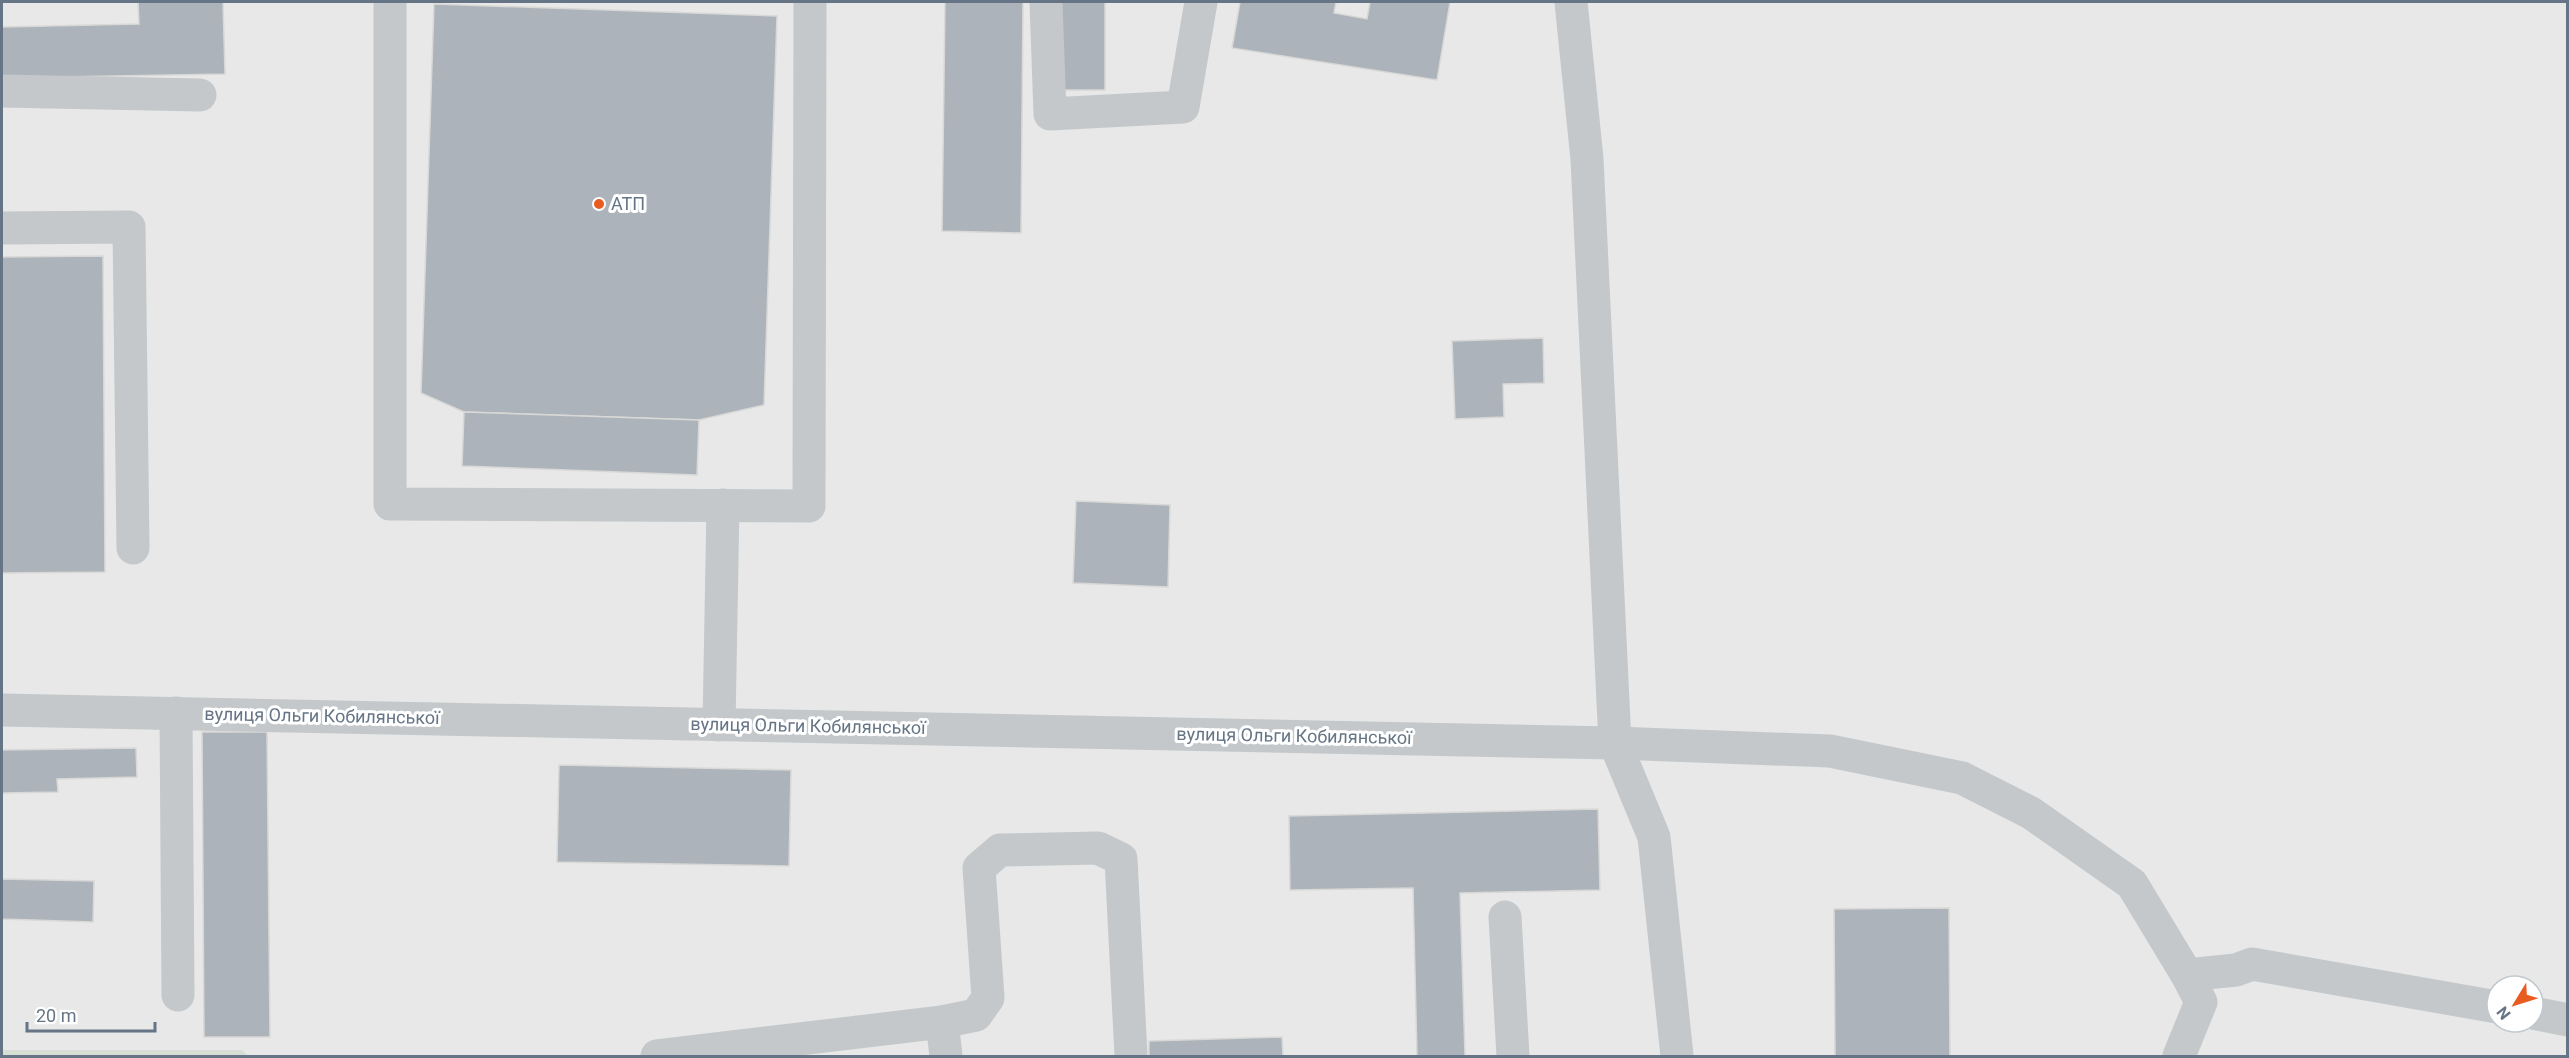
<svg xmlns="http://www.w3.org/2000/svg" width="2569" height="1058" font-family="Roboto,sans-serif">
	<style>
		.built { fill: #e7e8e7; fill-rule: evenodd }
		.green { fill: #d7ded4 }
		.building { fill: #acb3ba; stroke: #d8d8d6; stroke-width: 1.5 }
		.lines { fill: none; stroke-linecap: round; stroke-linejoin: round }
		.minor { stroke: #c4c8cb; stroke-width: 33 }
		.poi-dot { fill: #e85c22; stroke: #fff; stroke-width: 2 }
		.labels { text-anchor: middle; stroke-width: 6; stroke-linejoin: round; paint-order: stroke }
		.poi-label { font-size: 18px; fill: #657585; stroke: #fff; text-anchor: start }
		.street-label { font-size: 18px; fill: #657585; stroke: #fff }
	</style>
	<rect width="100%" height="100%" fill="#f7f7f3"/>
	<path class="built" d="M2,2H2567V1056H2ZM2497,986H2533V1022H2497Z"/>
	<path class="green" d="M2,1050H242L248,1056H2Z"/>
	<g class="building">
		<path d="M138,2H223L225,74L2,78V27L139,24Z"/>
		<path d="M945,2H1023L1021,233L942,231Z"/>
		<rect x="1056" y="2" width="49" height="88"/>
		<path d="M1240,2H1336L1334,13L1367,19L1370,2H1450L1437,80L1232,48Z"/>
		<path d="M434,4L777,16L764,405L699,420L464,412L421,393Z"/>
		<path d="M103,256L105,572L2,573V257Z"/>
		<path d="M1543,338L1544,383L1503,384L1504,417L1455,419L1452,341Z"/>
		<path d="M464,412L699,420L697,475L462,466Z"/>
		<path d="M1076,501L1170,505L1168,587L1073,583Z"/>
		<path d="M202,732H267L270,1037H204Z"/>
		<path d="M136,748L137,777L57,779L58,792L2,793V750Z"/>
		<path d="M559,765L791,770L789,866L557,862Z"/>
		<path d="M1598,809L1600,890L1460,893L1465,1056H1417L1413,888L1290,890L1289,816Z"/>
		<path d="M2,879L94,881L93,922L2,919Z"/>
		<path d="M1949,908L1950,1056H1835L1834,909Z"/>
		<path d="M1282,1037L1283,1056H1149V1041Z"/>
	</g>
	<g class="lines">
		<g class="minor">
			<path d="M390,2V504L809,506L810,2"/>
			<path d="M1046,2L1050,114L1183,107L1201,2"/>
			<path d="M1571,2L1587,159L1615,743L1654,837L1677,1056"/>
			<path d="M2,91L200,95"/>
			<path d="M2,228L129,227L133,548"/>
			<path d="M2,710L1615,743L1830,751L1962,778L2031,813L2132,884L2187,975L2201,1002L2179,1056"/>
			<path d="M176,713L178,995"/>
			<path d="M719,725L723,505"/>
			<path d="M1505,917L1513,1056"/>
			<path d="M2187,975L2236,970L2252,964L2497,1007"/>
			<path d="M2533,1013L2568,1020"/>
			<path d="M942,1022L946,1056"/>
			<path d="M657,1056L942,1022L976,1015L988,998L979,868L1000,850L1098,848L1121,859L1131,1056"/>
		</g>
	</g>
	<circle class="poi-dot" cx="599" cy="204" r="6"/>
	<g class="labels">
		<g class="poi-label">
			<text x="611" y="210">АТП</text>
		</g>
		<g class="street-label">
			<text transform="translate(322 716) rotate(1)" y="6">вулиця Ольги Кобилянської</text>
			<text transform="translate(808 726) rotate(1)" y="6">вулиця Ольги Кобилянської</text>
			<text transform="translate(1294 736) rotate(1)" y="6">вулиця Ольги Кобилянської</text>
		</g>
	</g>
	<rect width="2569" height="1058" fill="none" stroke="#657585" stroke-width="6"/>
	<g transform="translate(2515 1004) rotate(232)"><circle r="28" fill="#ffffff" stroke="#c1c8ce" stroke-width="1.5"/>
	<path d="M0-4.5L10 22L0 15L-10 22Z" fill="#e85c22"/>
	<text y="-9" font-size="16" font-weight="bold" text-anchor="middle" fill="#657585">N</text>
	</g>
	<path d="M27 1022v9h128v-9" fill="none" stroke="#657585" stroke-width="3"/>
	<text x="36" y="1022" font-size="18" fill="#657585" stroke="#ffffff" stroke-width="4.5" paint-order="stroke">20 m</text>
</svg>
